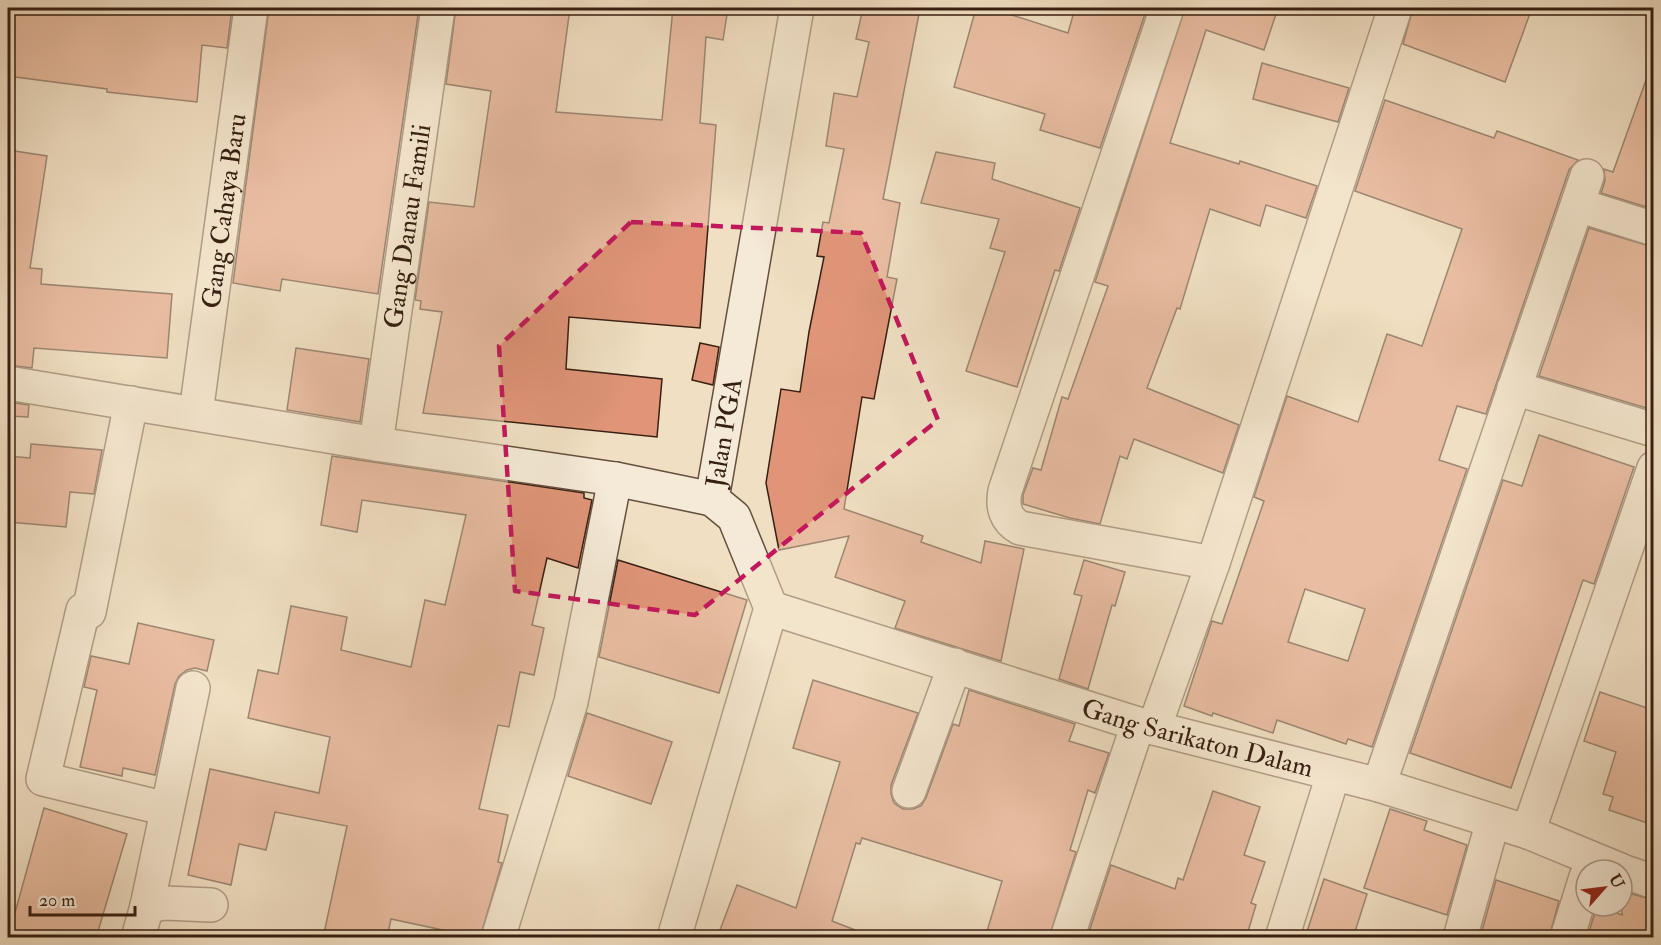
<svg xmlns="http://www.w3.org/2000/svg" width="1661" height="945" font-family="'IM FELL Double Pica',serif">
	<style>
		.building { fill: #e09578; stroke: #371f12; stroke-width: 1.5; fill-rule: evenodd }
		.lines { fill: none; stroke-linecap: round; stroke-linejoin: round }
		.minor-casing { stroke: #654f3e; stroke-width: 36 }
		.minor { stroke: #f5ead7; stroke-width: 33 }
		.marked { fill: none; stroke: #c2185b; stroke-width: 4.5; stroke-dasharray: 12 8; stroke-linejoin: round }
		.labels { text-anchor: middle; stroke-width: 4.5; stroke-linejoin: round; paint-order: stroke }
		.street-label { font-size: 26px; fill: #371f12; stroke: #f5ead7 }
	</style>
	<rect width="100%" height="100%" fill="#f0dfc2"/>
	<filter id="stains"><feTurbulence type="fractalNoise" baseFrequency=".00333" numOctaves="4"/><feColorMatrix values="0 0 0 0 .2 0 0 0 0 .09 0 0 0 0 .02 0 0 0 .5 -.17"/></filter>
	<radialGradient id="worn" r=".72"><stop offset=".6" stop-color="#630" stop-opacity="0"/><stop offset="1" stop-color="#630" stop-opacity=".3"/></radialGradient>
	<g class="building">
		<path d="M8,8H232L227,48L202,45L197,102L107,92V89L8,76Z"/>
		<path d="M269,8H419L378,294L282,279L280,291L233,283Z"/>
		<path d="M456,8H570L556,112L662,120L673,8H728L723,40L706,37L700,123L716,125L700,328L569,317L566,369L662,379L657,437L423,413L442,312L420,309L421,301L415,300L429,202L474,207L491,91L446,84Z"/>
		<path d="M863,8H890L919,14L883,199L900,203L887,277L897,279L874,399L862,397L844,509L923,536L921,542L981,563L985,541L1024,549L1001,661L895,628L905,601L835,577L849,536L779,550L766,483L781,389L800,392L809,332L824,257L817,256L823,222L829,223L844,149L826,146L834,93L857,97L869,42L856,39Z"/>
		<path d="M976,8H990L1068,33L1075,8H1147L1100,148L1040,130L1045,114L954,87Z"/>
		<path d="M1185,8H1278L1264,50L1206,30L1170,143L1239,164L1240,161L1317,186L1306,218L1266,205L1260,226L1210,209L1180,309L1177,308L1147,388L1239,425L1223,473L1134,439L1127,459L1120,456L1100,524L1070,518L1023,504V495L1033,468L1041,470L1062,397L1068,399L1108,286L1095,282Z"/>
		<path d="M1413,8H1532L1505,82L1403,44Z"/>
		<path d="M1262,63L1349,88L1338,122L1253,99Z"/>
		<path d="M1650,69L1653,70V209L1601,193L1605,181L1604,169L1613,172Z"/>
		<path d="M1385,100L1494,138L1497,131L1578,160L1569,170L1486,414L1457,406L1439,460L1467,469L1372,747L1348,739L1346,744L1277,720L1273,733L1213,713L1212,716L1184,706L1212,621L1222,624L1264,501L1254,497L1287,396L1358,422L1387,334L1422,346L1462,229L1355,191ZM1305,589L1365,609L1348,661L1288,642Z"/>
		<path d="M8,150L47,156L30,268L42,269L41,284L172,294L167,358L34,348L32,368L8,365Z"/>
		<path d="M936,152L995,163L992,179L1080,208L1059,271L1055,270L1017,387L966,371L1005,252L990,248L999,219L921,203Z"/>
		<path d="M1589,228L1653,247V410L1539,376Z"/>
		<path d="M700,343L719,347L713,385L692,380Z"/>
		<path d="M296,348L369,359L360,422L287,410Z"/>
		<path d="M8,402L29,405L28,417L8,416Z"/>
		<path d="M1539,435L1634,467L1594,584L1583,580L1511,788L1410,753L1503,480L1522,486Z"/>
		<path d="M31,444L102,450L94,494L70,492L66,527L8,522V456L30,458Z"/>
		<path d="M332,456L584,493V498L592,500L578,568L547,558L532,625L544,628L534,675L520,672L509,727L498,725L479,809L508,815L498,862L502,863L480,938L391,919L387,938H323L347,826L275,812L266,850L239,844L231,885L188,875L210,769L319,793L330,737L248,718L258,670L278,674L291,606L347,617L341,650L411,667L425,600L445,605L466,515L362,500L357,532L321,525Z"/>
		<path d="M618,560L747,600L719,693L599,657Z"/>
		<path d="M1084,560L1125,572L1115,606L1112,605L1088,689L1059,679L1082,596L1074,594Z"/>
		<path d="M138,623L214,640L207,671L195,668L187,670L179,676L175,684L155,775L123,768L122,776L80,767L97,690L84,687L91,656L129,664Z"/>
		<path d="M813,680L918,713L891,785V794L894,803L903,809H913L921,806L926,798L953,724L959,726L969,690L1075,724L1069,741L1109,753L1095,793L1088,790L1070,850L1076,852L1049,938H985L1002,881L862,838L860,844L856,843L832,921L868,935L867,938H717L737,885L796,908L840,762L793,748Z"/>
		<path d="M1600,692L1653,710V825L1609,810L1613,797L1603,794L1616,752L1584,741Z"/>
		<path d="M587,713L672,742L651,804L568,776Z"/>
		<path d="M1213,791L1260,807L1244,855L1265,862L1251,903L1256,905L1246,938H1087L1111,865L1175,889L1178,878L1183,880Z"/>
		<path d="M44,808L127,834L96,938H8Z"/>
		<path d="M1390,809L1427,821L1424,830L1467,845L1447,915L1364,888Z"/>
		<path d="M1324,879L1367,894L1353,938H1305Z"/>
		<path d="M1496,880L1559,901L1549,938H1480Z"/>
		<path d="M1622,891L1653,900V938H1587L1597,906L1622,915Z"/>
	</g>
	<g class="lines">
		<defs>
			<g id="minor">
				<path d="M1167,8L1005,491C1002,506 1005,520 1020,528L1213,563"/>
				<path d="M1578,205L1654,229"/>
				<path d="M8,383L376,444L615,479L712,499"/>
				<path d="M1514,388L1654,430"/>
				<path d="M131,403L89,612L83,610L43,779L167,809"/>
				<path id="s1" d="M196,413L251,8"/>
				<path id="s2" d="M376,444L438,8"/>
				<path id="s3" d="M771,608L1138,724L1379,785L1528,832L1620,870"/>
				<path d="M1154,728L1213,563L1395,8"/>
				<path d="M1379,785L1587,176"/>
				<path d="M909,791L955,665"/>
				<path d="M1528,832L1654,468"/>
				<path d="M1622,871L1654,882"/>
				<path d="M147,906L193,688"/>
				<path d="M138,938L147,906L165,903L211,905"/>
				<path d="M498,938L571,702L615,479"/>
				<path id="s4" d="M674,938L771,608L734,517L712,499L797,8"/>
				<path d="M1067,938L1138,724"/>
				<path d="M1282,938L1333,775"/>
				<path d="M1460,938L1493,821"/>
				<path d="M1567,938L1586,877"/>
			</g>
		</defs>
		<use href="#minor" class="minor-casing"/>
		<use href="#minor" class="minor"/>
	</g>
	<path d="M0 0H1661V945H0ZM631,222L861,233L938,420L695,615L515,591L499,346Z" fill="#f0dfc2" fill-opacity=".55" fill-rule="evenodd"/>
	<path class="marked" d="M631,222L861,233L938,420L695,615L515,591L499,346Z"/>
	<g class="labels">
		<g class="street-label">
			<text dy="9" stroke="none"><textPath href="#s1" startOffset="204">Gang Cahaya Baru</textPath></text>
			<text dy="9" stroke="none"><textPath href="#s2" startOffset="220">Gang Danau Famili</textPath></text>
			<text dy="9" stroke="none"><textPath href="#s4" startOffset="538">Jalan PGA</textPath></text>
			<text dy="9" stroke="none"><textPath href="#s3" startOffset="446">Gang Sarikaton Dalam</textPath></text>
		</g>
	</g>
	<rect width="1661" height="945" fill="none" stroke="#f0dfc2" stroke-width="30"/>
	<rect x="9" y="9" width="1643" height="927" fill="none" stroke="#371f12" stroke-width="3"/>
	<rect x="15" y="15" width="1631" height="915" fill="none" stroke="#371f12" stroke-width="1.5"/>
	<g transform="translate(1604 888) rotate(62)"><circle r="28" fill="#f5ead7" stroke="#a99988" stroke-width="1.5"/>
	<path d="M0-4.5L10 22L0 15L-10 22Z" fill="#8f2418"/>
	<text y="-9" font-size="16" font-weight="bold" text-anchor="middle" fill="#371f12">U</text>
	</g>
	<path d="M30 906v9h105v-9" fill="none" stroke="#371f12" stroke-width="3"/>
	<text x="39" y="906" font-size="18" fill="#371f12" stroke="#f5ead7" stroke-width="4.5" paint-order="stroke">20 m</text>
	<rect width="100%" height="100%" filter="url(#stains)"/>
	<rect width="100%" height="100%" fill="url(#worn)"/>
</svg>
